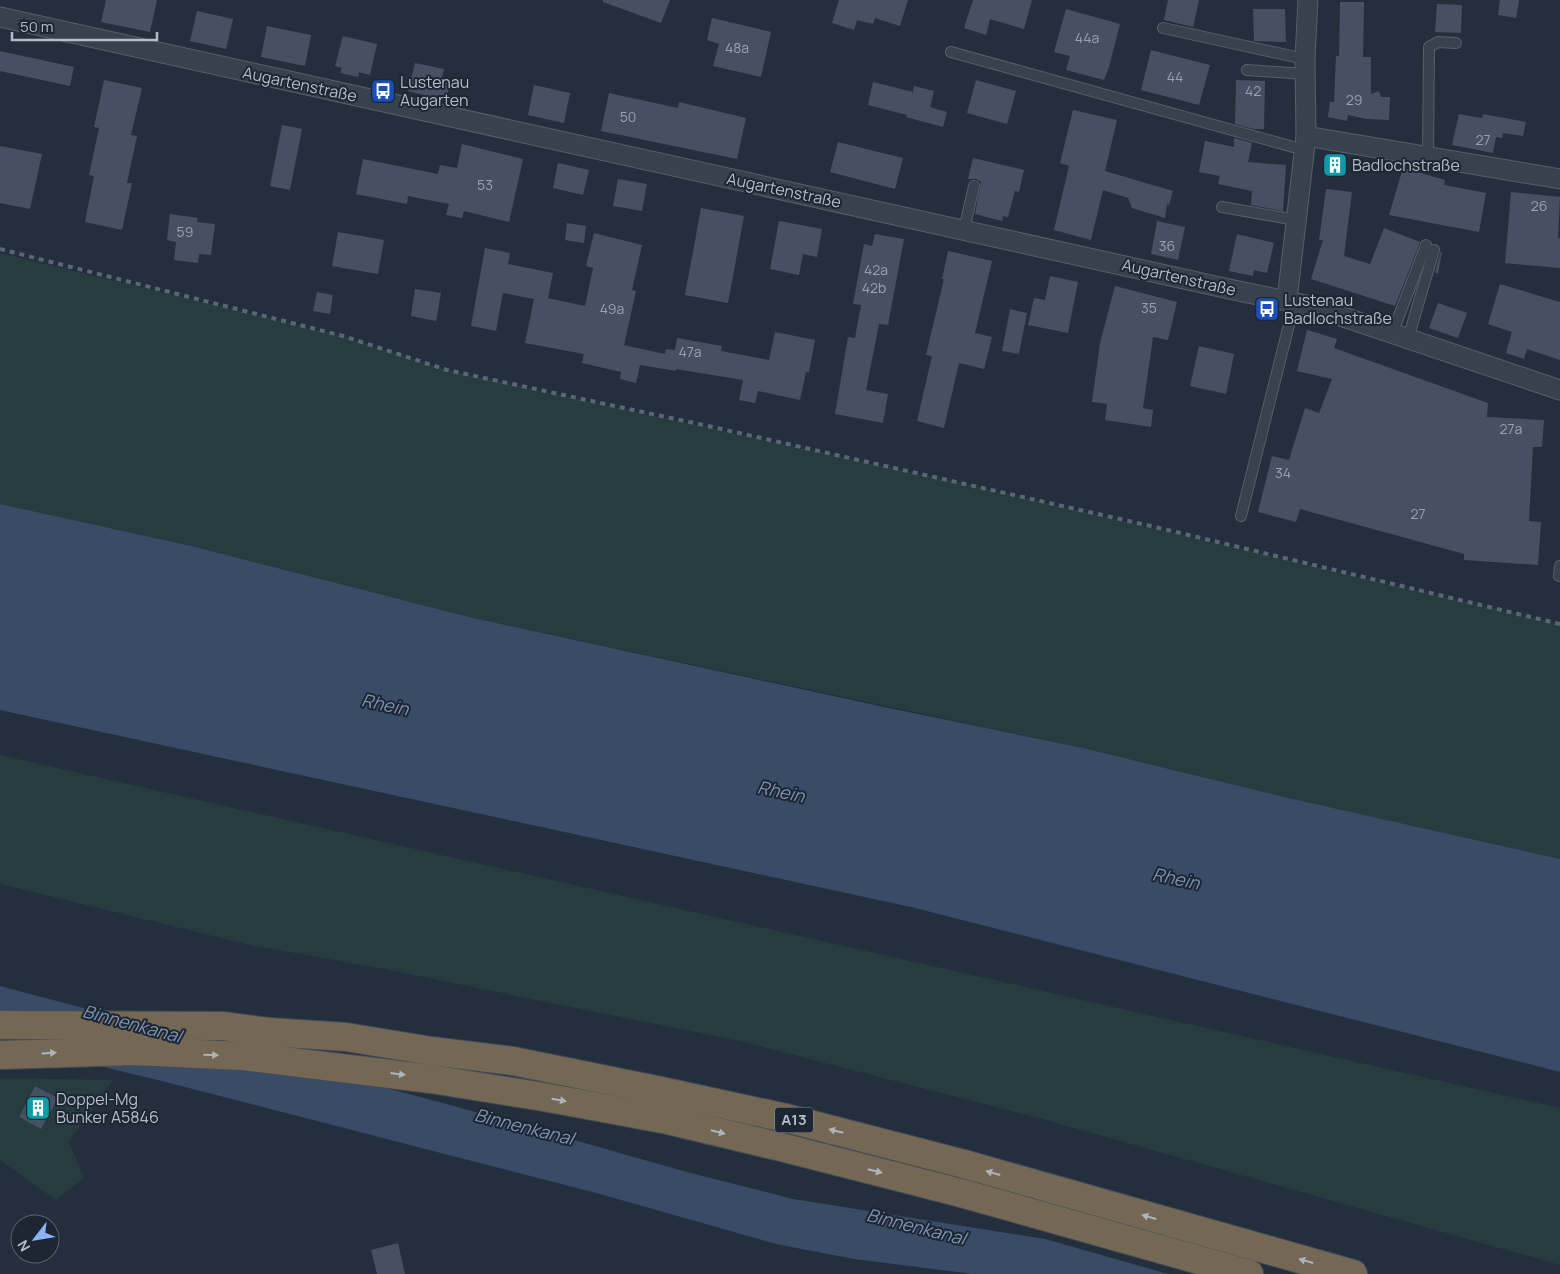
<svg xmlns="http://www.w3.org/2000/svg" width="1560" height="1274" font-family="Manrope,sans-serif">
	<style>
		.green { fill: #263c3f }
		.water { fill: #394c67 }
		.building { fill: #455162 }
		.lines { fill: none; stroke-linecap: round; stroke-linejoin: round }
		.lane-casing { stroke: #565f6c; stroke-width: 12 }
		.street-casing { stroke: #565f6c; stroke-width: 21 }
		.highway-casing { stroke: #434c59; stroke-width: 30 }
		.lane { stroke: #38414e; stroke-width: 10 }
		.street { stroke: #38414e; stroke-width: 19 }
		.highway { stroke: #746855; stroke-width: 28 }
		.rail { stroke: #5a6575; stroke-width: 4; stroke-dasharray: 5 5; stroke-linecap: butt }
		.oneway { fill: #aeb4bd }
		.labels { text-anchor: middle; stroke-width: 4; stroke-linejoin: round; paint-order: stroke }
		.number-label { font-size: 14px; fill: #98a1af }
		.shield { fill: #1d2633; stroke: #878f9c; stroke-width: 1 }
		.shield-label { font-size: 15px; font-weight: bold; fill: #b4bcc9 }
		.poi-label { font-size: 16px; fill: #b4bcc9; stroke: #1d2633; text-anchor: start }
		.street-label { font-size: 16px; fill: #b4bcc9; stroke: #1d2633 }
		.water-label { font-size: 18px; font-style: italic; fill: #7c92b1; stroke: #1d2633 }
	</style>
	<rect width="100%" height="100%" fill="#242f3e"/>
	<g class="green">
		<path d="M0,253L343,336L447,370L983,488L1560,624V859L1284,797L1083,748L469,617L191,546L0,504Z"/>
		<path d="M0,755L1560,1108V1265L1046,1120L744,1042L379,968L250,945L0,884Z"/>
		<path d="M0,1078L113,1080L69,1141L84,1178L56,1200L0,1160Z"/>
	</g>
	<g class="water">
		<path d="M0,504L191,546L469,617L884,707L1083,748L1284,797L1560,859V1072L911,907L0,710Z"/>
		<path d="M0,986L454,1106L683,1171L793,1199L1045,1239L1168,1274H973L854,1259L776,1244L600,1194L166,1082L0,1042Z"/>
	</g>
	<g class="building">
		<path d="M106,0H157L150,32L101,22Z"/>
		<path d="M603,0H670L661,23L603,2Z"/>
		<path d="M839,0H908L900,26L875,18L873,24L857,20L854,30L832,23Z"/>
		<path d="M973,0H1032L1024,29L990,19L986,35L964,28Z"/>
		<path d="M1168,0H1199L1193,27L1164,20Z"/>
		<path d="M1500,0H1519L1516,18L1498,15Z"/>
		<path d="M1340,2H1364L1363,57H1371V94L1379,91L1381,97H1390L1389,120L1367,119L1348,115L1347,121L1328,117L1330,102H1334L1336,56H1339Z"/>
		<path d="M1437,4L1462,5L1461,33L1435,32Z"/>
		<path d="M1066,9L1120,24L1109,67L1104,80L1066,70L1070,56L1054,52Z"/>
		<path d="M1253,9H1285L1286,42L1254,41Z"/>
		<path d="M197,11L233,19L226,49L190,41Z"/>
		<path d="M712,18L771,32L761,77L713,66L719,44L707,40Z"/>
		<path d="M267,26L311,35L305,66L261,57Z"/>
		<path d="M343,36L377,44L370,75L359,72L358,77L340,73L342,68L335,66Z"/>
		<path d="M1151,50L1210,65L1199,105L1141,90Z"/>
		<path d="M0,51L74,67L70,86L0,71Z"/>
		<path d="M415,63L444,69L442,77L451,79L447,97L437,95L436,98L408,91Z"/>
		<path d="M104,80L142,88L131,135L137,136L127,183H132L122,230L85,222L94,176L89,175L99,128L94,127Z"/>
		<path d="M976,80L1016,91L1007,124L967,113Z"/>
		<path d="M1236,80L1265,81L1264,129H1254L1235,124Z"/>
		<path d="M873,82L913,92L914,86L934,91L930,107L947,112L943,127L906,117L907,115L868,105Z"/>
		<path d="M534,85L570,93L564,123L528,115Z"/>
		<path d="M609,93L678,108L679,102L746,118L737,159L601,131Z"/>
		<path d="M1073,110L1117,120L1105,171L1173,191L1169,205L1167,204L1165,218L1132,208L1128,198L1103,190L1091,240L1054,230L1069,166L1060,163Z"/>
		<path d="M1459,114L1482,118L1483,114L1526,122L1523,136L1503,133L1502,138L1496,137L1493,153L1452,145Z"/>
		<path d="M282,125L302,129L290,190L270,186Z"/>
		<path d="M1234,138L1252,143L1248,162L1286,165L1283,211L1251,205L1252,191L1218,184L1220,176L1199,172L1205,141L1234,147Z"/>
		<path d="M838,142L903,158L895,189L830,172Z"/>
		<path d="M462,144L523,159L509,222L464,211L462,218L446,215L449,204L408,196L407,204L356,194L363,159L438,174L440,165L457,168Z"/>
		<path d="M0,146L42,154L30,209L0,203Z"/>
		<path d="M973,158L1024,170L1019,192L1015,191L1008,217L1003,216L1002,221L975,214L981,182L976,179H968Z"/>
		<path d="M558,163L589,170L583,195L553,188Z"/>
		<path d="M1403,168L1445,180L1444,185L1486,193L1479,232L1389,215Z"/>
		<path d="M618,179L647,184L642,211L613,206Z"/>
		<path d="M1326,189L1352,192L1344,256L1370,264L1384,228L1420,242L1395,306L1311,279L1323,240H1319Z"/>
		<path d="M1511,192L1560,197L1558,238H1560V268L1505,263Z"/>
		<path d="M701,208L744,216L728,303L685,295Z"/>
		<path d="M170,214L198,218L197,222L215,224L211,255L199,254L198,263L174,260L176,242L167,240Z"/>
		<path d="M779,221L822,229L817,257L803,254L799,275L770,269Z"/>
		<path d="M1157,221L1185,227L1178,260L1151,254Z"/>
		<path d="M567,223L586,226L584,243L565,240Z"/>
		<path d="M338,232L384,240L378,274L332,266Z"/>
		<path d="M594,233L642,245L632,290L636,291L624,345L665,354L666,349L675,350L677,338L722,346L721,351L769,360L775,332L815,340L809,372H806L800,400L758,391L755,403L739,400L743,380L676,369V371L640,365L636,383L620,379L621,372L582,363L584,354L525,343L534,299L503,293L496,331L471,326L485,248L510,253L508,264L553,273L548,298L585,306L593,268L586,266Z"/>
		<path d="M875,234L904,239L888,325L879,324L866,390L888,394L883,423L835,414L848,337L855,338L861,305L853,304L864,244L872,246Z"/>
		<path d="M1237,234L1274,243L1267,273L1254,270L1253,276L1229,271Z"/>
		<path d="M948,251L992,261L975,333L992,337L984,369L959,363L944,428L917,421L932,356L926,355L944,279H942Z"/>
		<path d="M1441,251L1442,252L1438,274L1435,272Z"/>
		<path d="M1050,276L1078,282L1068,333L1028,325L1034,298L1045,300Z"/>
		<path d="M1500,284L1560,302V360L1527,349L1524,359L1506,353L1512,332L1488,324Z"/>
		<path d="M1115,286L1177,302L1168,340L1153,337L1143,408L1153,410L1151,427L1105,420L1107,404L1092,402L1100,343Z"/>
		<path d="M415,289L441,293L436,321L411,316Z"/>
		<path d="M317,292L333,295L330,314L313,311Z"/>
		<path d="M1438,303L1467,313L1458,338L1429,328Z"/>
		<path d="M1010,309L1027,313L1019,354L1002,351Z"/>
		<path d="M1307,330L1337,339L1334,348L1488,403L1487,417L1544,420L1542,447H1533L1529,521L1541,522L1538,565L1464,560V554L1300,509L1296,522L1258,512L1272,456L1289,460L1305,408L1319,413L1332,379L1297,371Z"/>
		<path d="M1199,346L1234,354L1226,394L1190,386Z"/>
		<path d="M35,1086L58,1098L41,1129L19,1117Z"/>
		<path d="M398,1243L405,1274H377L371,1250Z"/>
	</g>
	<g class="lines">
		<defs>
			<g id="lane">
				<path d="M1163,28L1305,59"/>
				<path d="M951,52L1304,150"/>
				<path d="M1247,70L1305,74"/>
				<path d="M1428,156L1429,47L1438,42L1456,43"/>
				<path d="M1222,207L1296,220"/>
				<path d="M964,230L974,186"/>
				<path d="M1392,334L1426,245"/>
				<path d="M1408,339L1434,250"/>
				<path d="M1241,516L1292,313L1287,300"/>
				<path d="M1559,576L1560,566"/>
			</g>
			<g id="street">
				<path d="M0,17L1229,289L1311,306L1560,390"/>
				<path d="M1306,136L1560,179"/>
				<path d="M1287,300L1306,136L1305,59L1308,0"/>
			</g>
			<g id="highway">
				<path d="M0,1025L223,1026L269,1032L346,1037L431,1051L513,1061L661,1091L786,1118L964,1164L1353,1274"/>
				<path d="M0,1055L133,1051L243,1056L431,1079L544,1097L663,1119L781,1147L961,1193L1249,1274"/>
			</g>
		</defs>
		<use href="#lane" class="lane-casing"/>
		<use href="#street" class="street-casing"/>
		<use href="#highway" class="highway-casing"/>
		<use href="#lane" class="lane"/>
		<use href="#street" class="street"/>
		<use href="#highway" class="highway"/>
		<path class="rail" d="M0,249L343,336L447,370L708,426L1151,526L1560,624"/>
	</g>
	<defs><path id="oneway-solid" d="M-6-.8H1V-3.2L6.5 0L1 3.2V.8H-6Z" transform="scale(1.25)"/></defs>
	<g class="oneway">
		<use href="#oneway-solid" transform="translate(49 1053) rotate(-3)"/>
		<use href="#oneway-solid" transform="translate(211 1055) rotate(2)"/>
		<use href="#oneway-solid" transform="translate(398 1074) rotate(7)"/>
		<use href="#oneway-solid" transform="translate(559 1100) rotate(10)"/>
		<use href="#oneway-solid" transform="translate(836 1131) rotate(-166)"/>
		<use href="#oneway-solid" transform="translate(718 1132) rotate(14)"/>
		<use href="#oneway-solid" transform="translate(875 1171) rotate(14)"/>
		<use href="#oneway-solid" transform="translate(993 1173) rotate(-164)"/>
		<use href="#oneway-solid" transform="translate(1149 1217) rotate(-164)"/>
		<use href="#oneway-solid" transform="translate(1306 1261) rotate(-164)"/>
	</g>
	<defs>
		<symbol id="bus-square" viewBox="-11 -11 22 22"><rect x="-9" y="-9" width="18" height="18" rx="4" fill="#1a4fb4" stroke="#1d2633"/><path d="M-5-6H5V4H4V6H2V4H-2V6H-4V4H-5ZM-3.5-4V0h7V-4ZM-3.5 1.2v1.5H-2V1.2ZM2 1.2v1.5H3.5V1.2Z" fill="#fff"/></symbol>
		<symbol id="building-square" viewBox="-11 -11 22 22"><rect x="-9" y="-9" width="18" height="18" rx="4" fill="#0f9aa8" stroke="#1d2633"/><path d="M-4-6H4V6H1V3H-1V6H-4ZM-2.5-4.3h1.7v1.8h-1.7ZM.8-4.3h1.7v1.8H.8ZM-2.5-1h1.7V.8h-1.7ZM.8-1h1.7V.8H.8Z" fill="#fff"/></symbol>
	</defs>
	<g fill-rule="evenodd">
		<use href="#bus-square" x="369" y="77" width="28" height="28"/>
		<use href="#building-square" x="1321" y="151" width="28" height="28"/>
		<use href="#bus-square" x="1253" y="295" width="28" height="28"/>
		<use href="#building-square" x="24" y="1094" width="28" height="28"/>
	</g>
	<g class="labels">
		<g class="number-label">
			<text x="1087" y="43">44a</text>
			<text x="737" y="53">48a</text>
			<text x="1175" y="82">44</text>
			<text x="1253" y="96">42</text>
			<text x="1354" y="105">29</text>
			<text x="628" y="122">50</text>
			<text x="1483" y="145">27</text>
			<text x="485" y="190">53</text>
			<text x="1539" y="211">26</text>
			<text x="185" y="237">59</text>
			<text x="1167" y="251">36</text>
			<text x="876" y="275">42a</text>
			<text x="874" y="293">42b</text>
			<text x="1149" y="313">35</text>
			<text x="612" y="314">49a</text>
			<text x="690" y="357">47a</text>
			<text x="1511" y="434">27a</text>
			<text x="1283" y="478">34</text>
			<text x="1418" y="519">27</text>
		</g>
		<rect class="shield" x="775" y="1107.5" width="38" height="25" rx="4"/>
		<g class="shield-label">
			<text x="794" y="1125">A13</text>
		</g>
		<g class="poi-label">
			<text x="400" y="88">Lustenau<tspan x="400" dy="18">Augarten</tspan></text>
			<text x="1352" y="171">Badlochstraße</text>
			<text x="1284" y="306">Lustenau<tspan x="1284" dy="18">Badlochstraße</tspan></text>
			<text x="56" y="1105">Doppel-Mg<tspan x="56" dy="18">Bunker A5846</tspan></text>
		</g>
		<g class="street-label">
			<text transform="translate(300 84) rotate(12)" y="6">Augartenstraße</text>
			<text transform="translate(784 190) rotate(12)" y="6">Augartenstraße</text>
			<text transform="translate(1179 277) rotate(13)" y="6">Augartenstraße</text>
		</g>
		<g class="water-label">
			<text transform="translate(385 705) rotate(12)" y="6">Rhein</text>
			<text transform="translate(781 792) rotate(12)" y="6">Rhein</text>
			<text transform="translate(1176 879) rotate(12)" y="6">Rhein</text>
			<text transform="translate(132 1024) rotate(15)" y="6">Binnenkanal</text>
			<text transform="translate(524 1127) rotate(14)" y="6">Binnenkanal</text>
			<text transform="translate(916 1227) rotate(14)" y="6">Binnenkanal</text>
		</g>
	</g>
	<g transform="translate(35 1239) rotate(239)"><circle r="24" fill="#1d2633" stroke="#59626f"/>
	<path d="M0-4L9 19L0 12L-9 19Z" fill="#8ab4f8"/>
	<text y="-8" font-size="14" font-weight="bold" text-anchor="middle" fill="#b4bcc9">N</text>
	</g>
	<path d="M12 32v8h145v-8" fill="none" stroke="#b4bcc9" stroke-width="2.5"/>
	<text x="20" y="32" font-size="15" fill="#b4bcc9" stroke="#1d2633" stroke-width="4" paint-order="stroke">50 m</text>
</svg>
